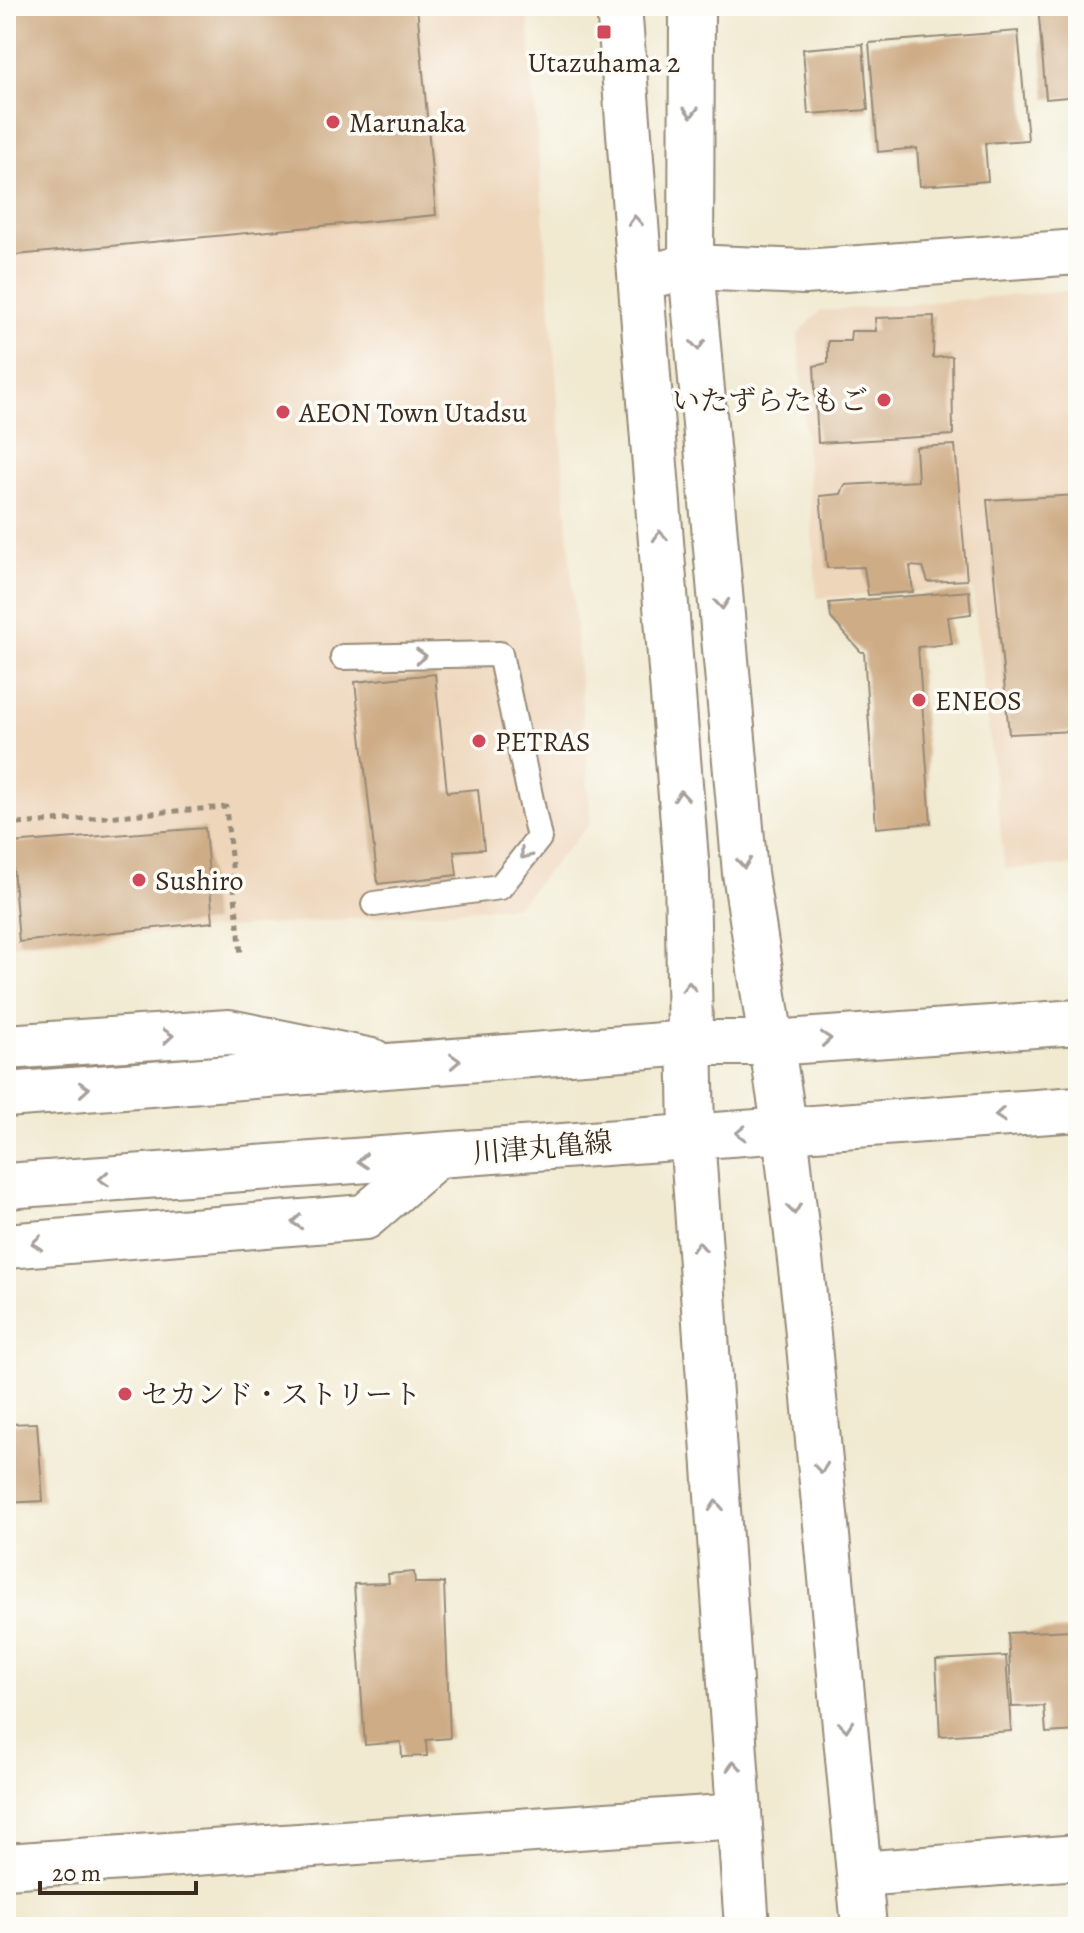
<svg xmlns="http://www.w3.org/2000/svg" width="1084" height="1933" font-family="Alegreya,'Noto Serif JP',serif">
	<style>
		.built { fill: #eed6bb }
		.building { fill: #ceac85 }
		.lines { fill: none; stroke-linecap: round; stroke-linejoin: round }
		.service-casing { stroke: #968a78; stroke-width: 28 }
		.minor-casing { stroke: #968a78; stroke-width: 48 }
		.tertiary-casing { stroke: #968a78; stroke-width: 48 }
		.secondary-casing { stroke: #968a78; stroke-width: 48 }
		.path { stroke: #968a78; stroke-width: 5; stroke-dasharray: 6 6; stroke-linecap: butt }
		.service { stroke: #fff; stroke-width: 24 }
		.minor { stroke: #fff; stroke-width: 44 }
		.tertiary { stroke: #fff; stroke-width: 44 }
		.secondary { stroke: #fff; stroke-width: 44 }
		.oneway { stroke: #a79f9a }
		.poi-dot { fill: #d1495b; stroke: #fdfcf7; stroke-width: 3 }
		.labels { text-anchor: middle; stroke-width: 7; stroke-linejoin: round; paint-order: stroke }
		.poi-label { font-size: 28px; fill: #3b2a1e; stroke: #fdfcf7; text-anchor: start }
		.street-label { font-size: 28px; fill: #3b2a1e; stroke: #fdfcf7 }
	</style>
	<rect width="100%" height="100%" fill="#fdfcf7"/>
	<filter id="ink" filterUnits="userSpaceOnUse"><feTurbulence type="fractalNoise" baseFrequency=".0125" numOctaves="2"/><feDisplacementMap in="SourceGraphic" scale="16" xChannelSelector="R" yChannelSelector="G"/><feConvolveMatrix kernelMatrix="1 2 1 2 8 2 1 2 1" color-interpolation-filters="sRGB"/></filter>
	<filter id="wash" filterUnits="userSpaceOnUse"><feTurbulence type="fractalNoise" baseFrequency=".006" numOctaves="4" result="noise"/><feDisplacementMap in="SourceGraphic" scale="32" xChannelSelector="R" yChannelSelector="G"/><feGaussianBlur stdDeviation="1.8" result="paint"/><feColorMatrix in="noise" values="0 0 0 0 0 0 0 0 0 0 0 0 0 0 0 0 0 1.4 0 .05"/><feComposite in="paint" operator="in"/></filter>
	<g filter="url(#wash)">
		<rect width="100%" height="100%" fill="#f1ead1"/>
		<g class="built">
			<path d="M6,6H527L591,822L517,906L6,945Z"/>
			<path d="M1078,290V865L1005,869L972,588L817,598L798,334L820,311Z"/>
		</g>
		<g id="blocks">
			<g class="building">
				<path d="M6,6H417L436,215L6,256Z"/>
				<path d="M1038,6H1078V96L1046,99Z"/>
				<path d="M1018,31L1028,140L985,143L988,181L920,186L917,148L878,152L869,43Z"/>
				<path d="M863,44L868,110L808,114L803,49Z"/>
				<path d="M934,316L933,358L952,356L953,435L818,443L814,366L828,363V341H850L851,331H876L875,318Z"/>
				<path d="M955,445L967,580L928,582L923,567L910,566L913,592L868,595L864,567L827,568L820,496L841,494L845,485L918,481L916,447Z"/>
				<path d="M1078,495V743L1074,731L1009,734L987,500Z"/>
				<path d="M969,591L971,614L948,617L952,644L918,647L931,823L876,828L864,652H861L831,618L829,603Z"/>
				<path d="M435,674L447,792L478,789L484,849L454,851L457,875L378,884L355,682Z"/>
				<path d="M205,828L213,922L19,942L11,843Z"/>
				<path d="M37,1423L43,1501L6,1503V1424Z"/>
				<path d="M414,1572L415,1583H444L450,1738L426,1740L427,1756L402,1757L401,1742L365,1745L354,1584L389,1583L388,1574Z"/>
				<path d="M1073,1630V1636H1078V1731L1046,1733L1044,1706L1012,1707L1008,1633Z"/>
				<path d="M1006,1656L1011,1731L940,1736L936,1660Z"/>
				<path d="M68,1920L69,1927H6V1924Z"/>
			</g>
		</g>
	</g>
	<g filter="url(#ink)">
		<use href="#blocks" fill-opacity="0" stroke="#968a78" stroke-width="2"/>
		<g class="lines">
			<defs>
				<path id="service" d="M343,657L500,654L539,838L500,887L374,904"/>
				<g id="minor">
					<path d="M6,1047L229,1032L372,1061"/>
					<path d="M6,1246L365,1217L436,1156"/>
				</g>
				<g id="tertiary">
					<path d="M619,6L687,873L692,1135L747,1927"/>
					<path d="M692,6L691,267L745,873L785,1131L805,1303L864,1927"/>
					<path d="M662,273L691,267L805,272L1078,252"/>
					<path d="M6,1866L738,1816"/>
					<path d="M860,1874L1078,1857"/>
				</g>
				<g id="secondary">
					<path d="M6,1095L689,1043H771L1078,1022"/>
					<path d="M6,1186L1078,1109"/>
				</g>
			</defs>
			<use href="#service" class="service-casing"/>
			<use href="#minor" class="minor-casing"/>
			<use href="#tertiary" class="tertiary-casing"/>
			<use href="#secondary" class="secondary-casing"/>
			<path class="path" d="M6,825L226,807L241,955"/>
			<use href="#service" class="service"/>
			<use href="#minor" class="minor"/>
			<use href="#tertiary" class="tertiary"/>
			<use href="#secondary" class="secondary"/>
		</g>
		<defs><path id="oneway-chevron" d="M-2-3.5L2.5 0L-2 3.5" fill="none" stroke-width="1.6" stroke-linecap="round" stroke-linejoin="round" transform="scale(2)"/></defs>
		<g class="oneway">
			<use href="#oneway-chevron" transform="translate(691 112) rotate(90)"/>
			<use href="#oneway-chevron" transform="translate(635 221) rotate(-94)"/>
			<use href="#oneway-chevron" transform="translate(698 345) rotate(85)"/>
			<use href="#oneway-chevron" transform="translate(660 536) rotate(-95)"/>
			<use href="#oneway-chevron" transform="translate(722 604) rotate(85)"/>
			<use href="#oneway-chevron" transform="translate(421 656) rotate(-2)"/>
			<use href="#oneway-chevron" transform="translate(681 796) rotate(-95)"/>
			<use href="#oneway-chevron" transform="translate(525 854) rotate(128)"/>
			<use href="#oneway-chevron" transform="translate(744 863) rotate(85)"/>
			<use href="#oneway-chevron" transform="translate(689 987) rotate(-91)"/>
			<use href="#oneway-chevron" transform="translate(168 1036) rotate(-4)"/>
			<use href="#oneway-chevron" transform="translate(826 1039) rotate(-4)"/>
			<use href="#oneway-chevron" transform="translate(455 1061) rotate(-3)"/>
			<use href="#oneway-chevron" transform="translate(84 1089) rotate(-4)"/>
			<use href="#oneway-chevron" transform="translate(1000 1115) rotate(176)"/>
			<use href="#oneway-chevron" transform="translate(741 1133) rotate(178)"/>
			<use href="#oneway-chevron" transform="translate(363 1161) rotate(176)"/>
			<use href="#oneway-chevron" transform="translate(104 1179) rotate(176)"/>
			<use href="#oneway-chevron" transform="translate(794 1209) rotate(83)"/>
			<use href="#oneway-chevron" transform="translate(297 1222) rotate(175)"/>
			<use href="#oneway-chevron" transform="translate(37 1243) rotate(175)"/>
			<use href="#oneway-chevron" transform="translate(699 1247) rotate(-93)"/>
			<use href="#oneway-chevron" transform="translate(821 1468) rotate(84)"/>
			<use href="#oneway-chevron" transform="translate(716 1506) rotate(-94)"/>
			<use href="#oneway-chevron" transform="translate(846 1726) rotate(84)"/>
			<use href="#oneway-chevron" transform="translate(734 1766) rotate(-94)"/>
		</g>
	</g>
	<g class="poi-dot">
		<rect x="596" y="24" width="16" height="16" rx="4"/>
		<circle cx="333" cy="122" r="8"/>
		<circle cx="884" cy="400" r="8"/>
		<circle cx="283" cy="412" r="8"/>
		<circle cx="919" cy="700" r="8"/>
		<circle cx="479" cy="741" r="8"/>
		<circle cx="139" cy="880" r="8"/>
		<circle cx="125" cy="1394" r="8"/>
	</g>
	<g class="labels">
		<g class="poi-label">
			<text x="604" y="72" text-anchor="middle">Utazuhama 2</text>
			<text x="349" y="132">Marunaka</text>
			<text x="868" y="410" text-anchor="end">いたずらたもご</text>
			<text x="299" y="422">AEON Town Utadsu</text>
			<text x="935" y="710">ENEOS</text>
			<text x="495" y="751">PETRAS</text>
			<text x="155" y="890">Sushiro</text>
			<text x="141" y="1404">セカンド・ストリート</text>
		</g>
		<g class="street-label">
			<text transform="translate(542 1147) rotate(-5)" y="10">川津丸亀線</text>
		</g>
	</g>
	<rect width="1084" height="1933" fill="none" stroke="#fdfcf7" stroke-width="32"/>
	<path d="M40 1881v12h156v-12" fill="none" stroke="#3b2a1e" stroke-width="4"/>
	<text x="52" y="1881" font-size="24" fill="#3b2a1e" stroke="#fdfcf7" stroke-width="6" paint-order="stroke">20 m</text>
</svg>
